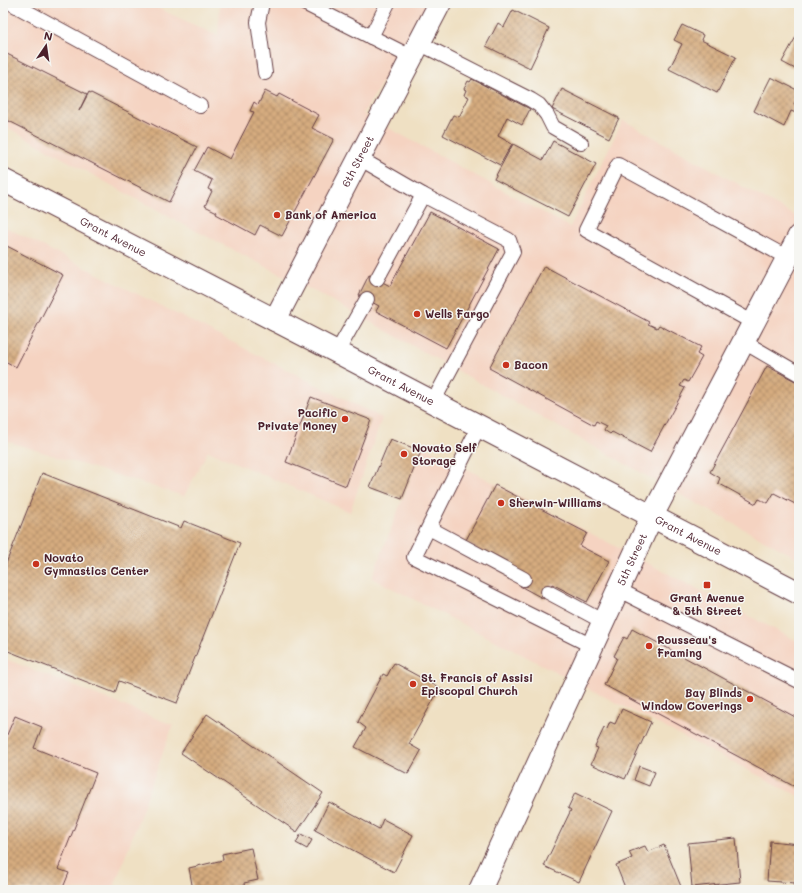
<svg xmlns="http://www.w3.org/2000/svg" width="802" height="893" font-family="Mali,sans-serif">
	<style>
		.built { fill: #f5d3c1 }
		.building { fill: url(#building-cross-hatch) }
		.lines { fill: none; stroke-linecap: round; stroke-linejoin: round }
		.service-casing { stroke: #633c42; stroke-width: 16 }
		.minor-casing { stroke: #633c42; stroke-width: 24 }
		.tertiary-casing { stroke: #633c42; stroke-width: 24 }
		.service { stroke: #fff; stroke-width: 14 }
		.minor { stroke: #fff; stroke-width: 22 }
		.tertiary { stroke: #fff; stroke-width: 22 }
		.poi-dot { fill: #c8321e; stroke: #f6f6f2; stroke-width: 1.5 }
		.labels { text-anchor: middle; stroke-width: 3; stroke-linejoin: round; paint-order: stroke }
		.street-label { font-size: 11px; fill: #4a1f2b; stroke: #f6f6f2 }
		.poi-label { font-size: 11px; font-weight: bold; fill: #4a1f2b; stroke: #f6f6f2; text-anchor: start }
	</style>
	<defs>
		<pattern id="building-cross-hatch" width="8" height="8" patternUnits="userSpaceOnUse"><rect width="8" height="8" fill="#d5ac7f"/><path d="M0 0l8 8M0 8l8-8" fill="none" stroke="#af8b68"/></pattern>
	</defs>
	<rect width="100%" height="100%" fill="#f6f6f2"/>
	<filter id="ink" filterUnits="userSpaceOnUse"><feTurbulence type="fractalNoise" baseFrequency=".025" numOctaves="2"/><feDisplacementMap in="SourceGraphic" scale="8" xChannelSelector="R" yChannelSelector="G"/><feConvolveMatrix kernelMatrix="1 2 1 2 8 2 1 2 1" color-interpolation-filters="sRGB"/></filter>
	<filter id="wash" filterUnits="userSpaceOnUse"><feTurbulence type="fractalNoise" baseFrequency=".012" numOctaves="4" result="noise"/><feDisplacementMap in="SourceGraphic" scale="16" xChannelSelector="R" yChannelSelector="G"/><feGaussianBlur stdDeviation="0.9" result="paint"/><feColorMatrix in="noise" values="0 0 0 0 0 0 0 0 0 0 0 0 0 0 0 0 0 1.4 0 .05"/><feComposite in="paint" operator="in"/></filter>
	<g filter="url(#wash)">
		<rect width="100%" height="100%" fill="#efe0c3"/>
		<g class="built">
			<path d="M3,3H147L218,36L220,3H430L363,114L570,227L623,120L799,218V559L692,501L327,298L165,215L3,125Z"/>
			<path d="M3,226L382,418L350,512L208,451L184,496L3,440Z"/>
			<path d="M423,446L799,642V796L372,578Z"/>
			<path d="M3,658L173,725L113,890H3Z"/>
		</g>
		<g id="blocks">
			<g class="building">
				<path d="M513,10L549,28L530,68L486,46L498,23L504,27Z"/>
				<path d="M682,25L703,35L701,40L736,57L717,93L669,69L682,44L674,40Z"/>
				<path d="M797,35L799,36V71L782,62Z"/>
				<path d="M3,52L87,94L79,111L89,92L197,147L169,202L3,118Z"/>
				<path d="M771,77L799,91V95L794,104L799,107L796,113L791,111L784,127L754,111Z"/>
				<path d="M472,79L530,109L522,125L507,117L498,136L512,144L500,165L443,135L453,115L459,117L469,97L464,95L466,90L464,89L468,81L470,82Z"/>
				<path d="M562,89L619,118L609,138L552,109Z"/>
				<path d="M265,91L277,97L279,94L319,115L312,128L334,139L282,236L260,225L255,235L216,214L217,212L205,206L212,191L208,189L212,180L194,171L207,147L230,159L254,112L250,111L254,102L258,105Z"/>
				<path d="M553,141L596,164L568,217L494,179L513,144L543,160Z"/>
				<path d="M430,212L499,249L446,348L376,311L379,306L359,295L369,275L390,286Z"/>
				<path d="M3,244L63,275L16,367L3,360Z"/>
				<path d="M544,266L649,322L648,324L657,328L659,325L701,347L697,354L702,357L688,382L684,380L680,386L685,388L650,452L612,432L610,434L604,430L606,426L596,421L594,425L489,368Z"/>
				<path d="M767,366L799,383V506L774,493L768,503L759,499L756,504L718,483L720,478L710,472Z"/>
				<path d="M311,397L371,420L346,486L286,462Z"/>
				<path d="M390,439L421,451L402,499L370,487Z"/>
				<path d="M42,473L181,528L184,521L240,543L177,703L119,681L115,693L3,649V571Z"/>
				<path d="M495,485L587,533L580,546L609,561L587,602L552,584L544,599L520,586L524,579L465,542Z"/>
				<path d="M632,629L799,719V789L604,685L617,658L614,656L624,637L627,639Z"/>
				<path d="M394,663L440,688L409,744L421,751L408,774L355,747L366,728L358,722L383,674L387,676Z"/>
				<path d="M622,709L651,722L625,779L591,764L598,748L595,747L604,728L607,729L610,722L615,724Z"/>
				<path d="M207,714L323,793L297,832L181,753Z"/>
				<path d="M15,716L42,727L34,748L96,773L58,869L69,873L62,890H3V736L6,737Z"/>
				<path d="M639,766L655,772L649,786L634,780Z"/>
				<path d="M575,793L612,811L579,882L544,866L571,810L568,808Z"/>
				<path d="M329,802L379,829L383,819L413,835L394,872L315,830Z"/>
				<path d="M301,834L312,840L307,849L296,843Z"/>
				<path d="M736,838L740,882L692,887L688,843Z"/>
				<path d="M770,841L799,844V887L795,886V883L767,881Z"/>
				<path d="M664,845L682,889L679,890H626L616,865L632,858L629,852L645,846L648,852Z"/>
				<path d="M251,848L258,880L244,883L245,890H193L189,868L223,860L222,854Z"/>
			</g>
		</g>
	</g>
	<g filter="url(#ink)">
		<use href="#blocks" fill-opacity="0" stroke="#633c42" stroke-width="1"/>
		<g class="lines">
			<defs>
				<g id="service">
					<path d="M11,3L200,106"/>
					<path d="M262,3L258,22L265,73"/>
					<path d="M304,3L411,57"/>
					<path d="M371,37L388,3"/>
					<path d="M419,43L531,100L539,105L547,115L553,127L581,143"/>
					<path d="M359,158L423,195"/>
					<path d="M377,279L423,195L509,240L513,252L433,402"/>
					<path d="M754,323L586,230L618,165L788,258"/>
					<path d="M744,342L799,374"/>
					<path d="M337,352L367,299"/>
					<path d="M479,426L414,557L592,646"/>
					<path d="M429,528L524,579"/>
					<path d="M619,590L799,681"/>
					<path d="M548,592L604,622"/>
				</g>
				<g id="minor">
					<path id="s1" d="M275,320L440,3"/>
					<path id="s2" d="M480,890L652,516L799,236"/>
				</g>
				<g id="tertiary">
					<path id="s3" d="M3,180L337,352L799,593"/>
				</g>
			</defs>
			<use href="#service" class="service-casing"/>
			<use href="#minor" class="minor-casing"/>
			<use href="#tertiary" class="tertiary-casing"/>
			<use href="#service" class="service"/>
			<use href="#minor" class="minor"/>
			<use href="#tertiary" class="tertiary"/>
		</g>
	</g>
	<g class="poi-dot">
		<circle cx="277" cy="215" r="4"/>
		<circle cx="417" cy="314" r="4"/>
		<circle cx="506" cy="365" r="4"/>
		<circle cx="345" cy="419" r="4"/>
		<circle cx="404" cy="454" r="4"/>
		<circle cx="501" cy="503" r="4"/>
		<circle cx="36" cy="564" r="4"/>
		<rect x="703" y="581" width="8" height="8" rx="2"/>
		<circle cx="649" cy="646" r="4"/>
		<circle cx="413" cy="684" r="4"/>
		<circle cx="750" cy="699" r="4"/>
	</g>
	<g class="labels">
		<g class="street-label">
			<text dy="4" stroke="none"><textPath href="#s1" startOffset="179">6th Street</textPath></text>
			<text dy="4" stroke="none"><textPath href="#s3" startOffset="124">Grant Avenue</textPath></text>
			<text dy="4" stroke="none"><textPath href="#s3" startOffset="448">Grant Avenue</textPath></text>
			<text dy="4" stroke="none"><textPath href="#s3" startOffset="772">Grant Avenue</textPath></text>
			<text dy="4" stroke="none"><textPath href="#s2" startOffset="364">5th Street</textPath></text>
		</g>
		<g class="poi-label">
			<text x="285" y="219">Bank of America</text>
			<text x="425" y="318">Wells Fargo</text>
			<text x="514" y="369">Bacon</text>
			<text x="337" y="417" text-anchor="end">Pacific<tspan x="337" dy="13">Private Money</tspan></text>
			<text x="412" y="452">Novato Self<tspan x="412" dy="13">Storage</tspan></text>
			<text x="509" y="507">Sherwin-Williams</text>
			<text x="44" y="562">Novato<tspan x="44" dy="13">Gymnastics Center</tspan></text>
			<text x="707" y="602" text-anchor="middle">Grant Avenue<tspan x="707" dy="13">&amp; 5th Street</tspan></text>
			<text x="657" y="644">Rousseau's<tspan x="657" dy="13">Framing</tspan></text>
			<text x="421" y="682">St. Francis of Assisi<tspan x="421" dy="13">Episcopal Church</tspan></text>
			<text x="742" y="697" text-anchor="end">Bay Blinds<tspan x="742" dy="13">Window Coverings</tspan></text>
		</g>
	</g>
	<rect width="802" height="893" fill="none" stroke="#f6f6f2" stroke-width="16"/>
	<g transform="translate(46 46) rotate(13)" stroke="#f6f6f2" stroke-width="3" paint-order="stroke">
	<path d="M0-3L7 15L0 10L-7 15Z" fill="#4a1f2b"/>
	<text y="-6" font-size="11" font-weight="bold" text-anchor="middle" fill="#4a1f2b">N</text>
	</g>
</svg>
